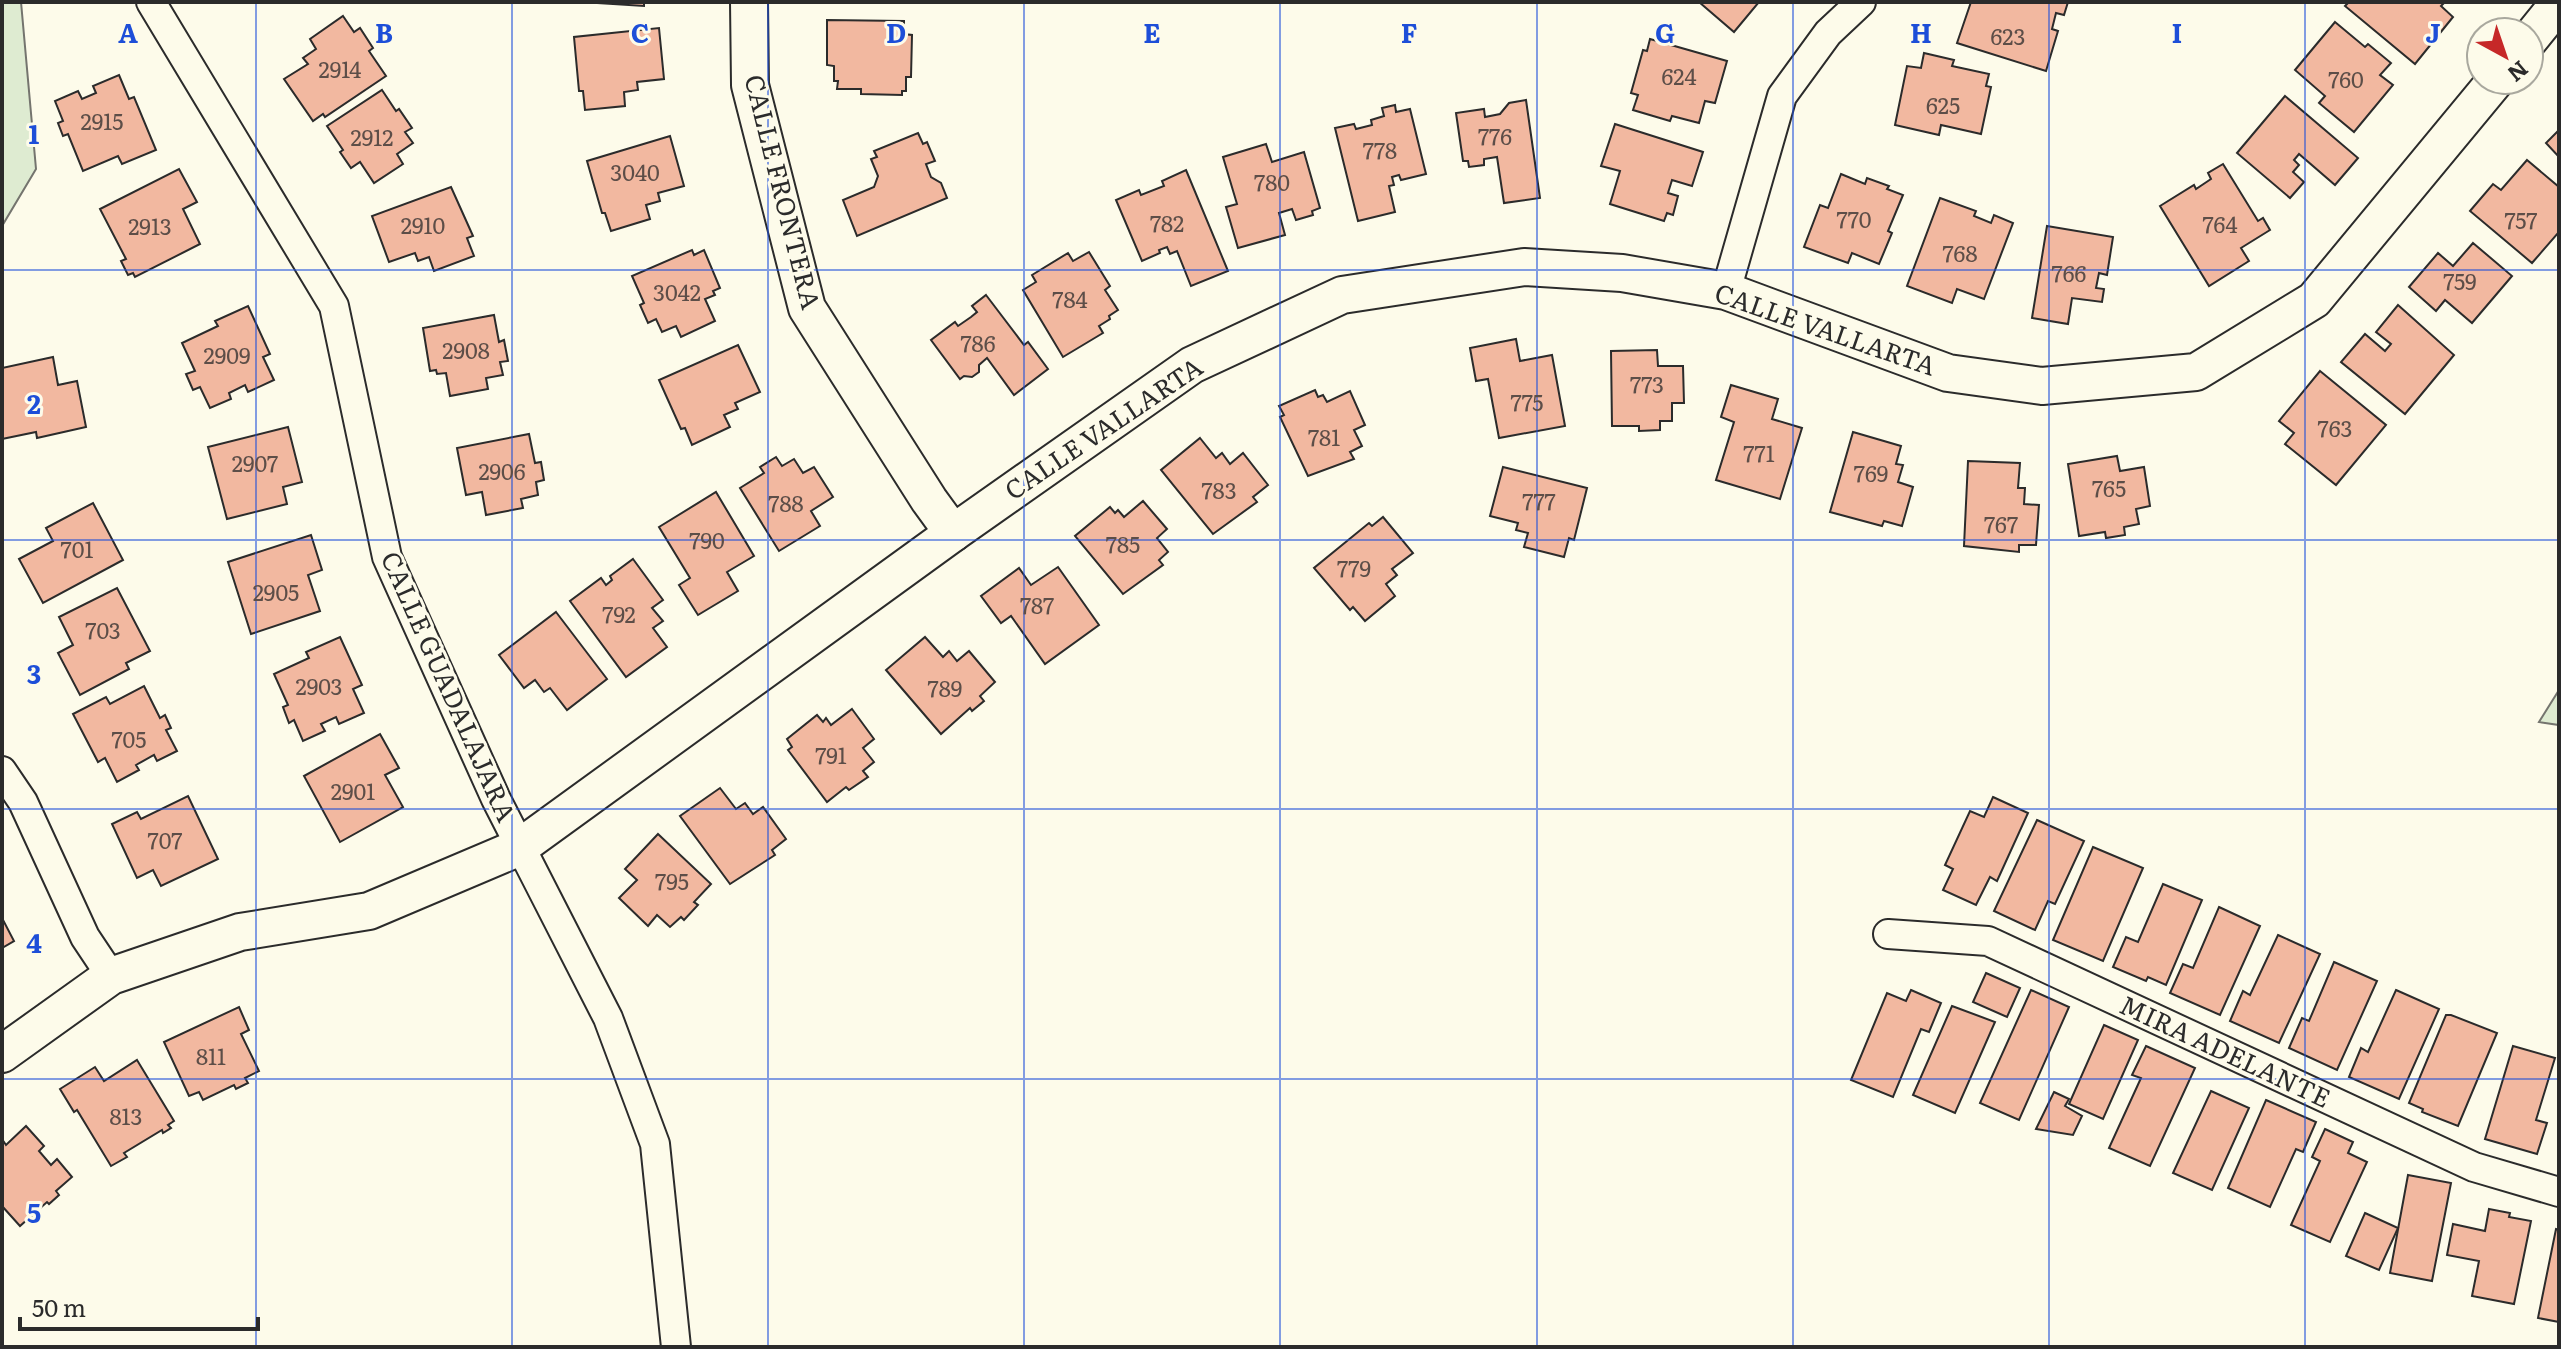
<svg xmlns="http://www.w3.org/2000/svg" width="2561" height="1349" font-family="Literata,serif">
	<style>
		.green { fill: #deebd1; stroke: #74746e; stroke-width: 2 }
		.building { fill: #f2b8a0; stroke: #2b2b2b; stroke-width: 2 }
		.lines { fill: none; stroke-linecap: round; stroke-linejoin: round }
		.minor-casing { stroke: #2b2b2b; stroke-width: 32 }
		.tertiary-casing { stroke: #2b2b2b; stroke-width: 40 }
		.minor { stroke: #fdfbea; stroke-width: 28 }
		.tertiary { stroke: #fdfbea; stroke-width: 36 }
		.grid { fill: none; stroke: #1d4ed8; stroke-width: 2; stroke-opacity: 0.55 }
		.labels { text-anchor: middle; stroke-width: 6; stroke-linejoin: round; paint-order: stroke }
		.number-label { font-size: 22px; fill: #5d4e48 }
		.street-label { font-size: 26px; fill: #2b2b2b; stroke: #fdfbea }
		.grid-label { font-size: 26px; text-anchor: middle; font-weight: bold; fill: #1d4ed8; stroke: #fdfbea; stroke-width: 6; stroke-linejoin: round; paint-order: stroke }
	</style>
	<rect width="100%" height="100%" fill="#fdfbea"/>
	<g class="green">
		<path d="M2,2H21L36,169L2,226Z"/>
		<path d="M2559,690V725L2539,722Z"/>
	</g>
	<g class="building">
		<path d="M581,2H644V6Z"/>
		<path d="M1699,2H1759L1734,32Z"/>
		<path d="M1971,2H2068L2064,15L2056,13L2052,29L2058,31L2046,71L1957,43Z"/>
		<path d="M2349,2H2445L2441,6L2453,17L2415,64L2345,6Z"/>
		<path d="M343,16L354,32L360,28L373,48L369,51L386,76L325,117L323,114L313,121L284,79L308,64L303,58L316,49L310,39Z"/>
		<path d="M827,20L904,21V34L912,35L911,77H906V91H902V95L861,94V89H837L838,81H834V66L827,65Z"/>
		<path d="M2335,22L2365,47L2368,44L2391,63L2380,75L2393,85L2354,132L2319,103L2325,96L2295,70Z"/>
		<path d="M659,28L664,79L637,82L638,90L624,92L625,106L585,110L583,91H579L574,37Z"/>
		<path d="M1650,39L1727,61L1715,103L1705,101L1699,123L1672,116L1670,121L1633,110L1638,95L1631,93L1643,50L1647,51Z"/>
		<path d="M1924,53L1954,60L1952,66L1989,74L1986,86L1991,87L1981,134L1941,125L1939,135L1895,125L1907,66L1921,68Z"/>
		<path d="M119,75L129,99L134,97L156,150L122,164L118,156L83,171L68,134L63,136L58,123L63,121L55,101L78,91L82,99L96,93L93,86Z"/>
		<path d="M382,90L396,111L399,109L412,128L405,132L413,143L397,154L403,164L374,183L360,162L351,168L340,152L343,150L327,126Z"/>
		<path d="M2285,96L2358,158L2335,185L2299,154L2294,160L2299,165L2293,172L2304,182L2290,198L2237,153Z"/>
		<path d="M1526,100L1540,198L1504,203L1497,157L1484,159V165L1469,167L1468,161H1463L1456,113L1484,109L1485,117L1500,114L1509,103Z"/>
		<path d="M1395,105L1396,112L1410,109L1426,174L1401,180L1399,175L1392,177L1394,185L1389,186L1395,212L1358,221L1335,128L1354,124L1356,129L1372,125L1371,120L1384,116L1382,108Z"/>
		<path d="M1615,124L1703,152L1692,186L1672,180L1668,193L1678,196L1673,215L1667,213L1664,221L1610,204L1620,171L1601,166Z"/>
		<path d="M2559,130V157L2546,143Z"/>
		<path d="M918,133L923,144L927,142L935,161L926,164L931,177L941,183L947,198L857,236L843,200L874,187L878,176L871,159L877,157L874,151Z"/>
		<path d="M670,136L684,186L658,193L660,201L646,205L650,219L611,231L605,213H602L587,161Z"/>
		<path d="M1266,144L1272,162L1304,152L1320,208L1312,211L1313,215L1296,220L1292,209L1279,213L1285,235L1238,248L1226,207L1237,204L1223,157Z"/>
		<path d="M2527,160L2559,187V232L2532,263L2470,211L2493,184L2501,190Z"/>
		<path d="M2223,164L2258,221L2263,218L2270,230L2241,248L2249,261L2209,286L2160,206L2194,185L2196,189L2211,179L2208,173Z"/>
		<path d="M179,169L197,202L183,209L200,244L135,277L133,273L128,275L121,261L126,259L100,209Z"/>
		<path d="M1186,170L1228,271L1191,286L1177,251L1170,254L1167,247L1159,250L1160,253L1142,261L1116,200L1139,190L1141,195L1164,186L1162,181Z"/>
		<path d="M1841,174L1865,184L1867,178L1889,186L1887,189L1903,195L1888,231L1892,233L1879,264L1852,253L1848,263L1804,247L1820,205L1828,208Z"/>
		<path d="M451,187L473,236L467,238L474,256L434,271L429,257L418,261L415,253L389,262L372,216Z"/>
		<path d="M1940,198L1976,211L1974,216L1991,223L1994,215L2013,223L1984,299L1957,289L1952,303L1907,286Z"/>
		<path d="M2047,226L2113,237L2107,275L2099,273L2096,288L2104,289L2102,302L2072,298L2068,324L2032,318Z"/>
		<path d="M2473,243L2512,276L2472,323L2445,300L2436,311L2409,287L2438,253L2453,266Z"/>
		<path d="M692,250L694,255L704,250L720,288L713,291L715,295L705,299L715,321L681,337L676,326L662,332L656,319L648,323L640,305L644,303L632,276Z"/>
		<path d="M1089,252L1110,286L1105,290L1118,310L1109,316L1110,319L1099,326L1103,333L1063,357L1023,290L1036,282L1032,275L1068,253L1073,261Z"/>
		<path d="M986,295L1024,345L1028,342L1048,369L1014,395L987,358L979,365V372L972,377L964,376L960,379L931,340L955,322L958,326L971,317L977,312L972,306Z"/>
		<path d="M2398,305L2454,355L2405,414L2341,362L2365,334L2385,351L2391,344L2376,332Z"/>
		<path d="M248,306L270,354L263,357L274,380L248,392L245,385L229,393L231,399L210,408L200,387L193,390L186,374L195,371L182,343L218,326L215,321Z"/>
		<path d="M494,315L499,342L504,340L508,361L500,362L503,375L486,378L488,389L450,396L446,373L437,374L436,370L430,371L423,328Z"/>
		<path d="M1516,339L1520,361L1552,355L1565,426L1499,438L1488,379L1476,381L1470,348Z"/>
		<path d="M738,345L760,392L735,403L738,409L724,415L730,427L692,445L685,428L681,429L659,380Z"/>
		<path d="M1657,350L1658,366H1683L1684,403H1672V421H1660V430L1639,431V426H1612L1611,351Z"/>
		<path d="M53,357L58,385L77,381L86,427L37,438L36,432L2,439V368Z"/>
		<path d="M2320,371L2386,425L2336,485L2285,444L2294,433L2279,421Z"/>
		<path d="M1731,385L1778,399L1772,419L1802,428L1780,499L1716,480L1734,422L1721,417Z"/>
		<path d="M1315,390L1318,397L1323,395L1327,402L1350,391L1365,425L1354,430L1362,446L1350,452L1354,459L1308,476L1280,417L1284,415L1279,406Z"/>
		<path d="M288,427L302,482L283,487L287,504L227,519L208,447Z"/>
		<path d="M1853,432L1901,446L1896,464L1903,465L1898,482L1913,487L1902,526L1884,521L1882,526L1830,512Z"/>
		<path d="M529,434L535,463L541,462L544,480L536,482L538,495L521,499L523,508L486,515L482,492L466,495L457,448Z"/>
		<path d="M1200,438L1216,458L1222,453L1230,464L1243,453L1268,485L1253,497L1257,502L1213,534L1161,470Z"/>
		<path d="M2117,456L2120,471L2144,467L2150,506L2136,509L2139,524L2124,527L2125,535L2106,538L2105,532L2079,536L2068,464Z"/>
		<path d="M776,457L782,466L794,459L803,473L814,467L833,497L811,511L820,526L779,551L740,488L764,473L760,467Z"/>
		<path d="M1968,461L2020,463L2018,488H2025L2024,504L2039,505L2036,545H2019V552L1964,546Z"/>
		<path d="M1503,467L1587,488L1574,540L1569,538L1564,557L1524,547L1528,533L1516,530L1518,523L1490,516Z"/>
		<path d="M716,492L754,556L727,572L738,591L698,615L679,585L690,578L659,527Z"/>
		<path d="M1143,501L1167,529L1157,538L1168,552L1159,560L1163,565L1123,594L1075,536L1110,507L1115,513L1118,510L1124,517Z"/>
		<path d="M93,503L123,560L43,603L19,559L53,541L46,528Z"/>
		<path d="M1383,517L1413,553L1392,569L1397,575L1386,584L1395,596L1365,621L1353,607L1350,610L1314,568L1369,523L1372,526Z"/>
		<path d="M311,535L322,570L308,575L320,611L251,634L228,562Z"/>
		<path d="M633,559L663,600L652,608L663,621L653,628L667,647L626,677L570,601L601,578L606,585L612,580L610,576Z"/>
		<path d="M1058,567L1099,625L1045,664L1011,616L1001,623L981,596L1019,568L1031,585Z"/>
		<path d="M117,588L150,651L126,663L129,669L80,695L58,653L73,645L59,617Z"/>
		<path d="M556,612L607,679L567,710L550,688L544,692L535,680L524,688L499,655Z"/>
		<path d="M340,637L362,685L353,689L364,713L339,724L336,717L321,724L325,731L303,741L294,720L289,723L283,707L288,705L274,674L309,658L306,652Z"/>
		<path d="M925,637L943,657L949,651L957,661L969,651L995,682L980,696L984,701L972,711L970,708L941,734L886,670Z"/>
		<path d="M144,686L160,718L165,715L171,728L166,730L177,751L157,761L154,755L136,765L139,770L117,782L105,758L98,762L73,714L106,697L110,704Z"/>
		<path d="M852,709L874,739L863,748L874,762L863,771L868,777L849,790L846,787L827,802L788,750L792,747L787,739L817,715L823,722L826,718L831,725Z"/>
		<path d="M380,734L399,768L385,775L403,807L340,842L304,776Z"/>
		<path d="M720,788L736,809L745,803L753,814L763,807L786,839L772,850L775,855L730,884L680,816Z"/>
		<path d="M188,796L218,859L161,886L153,870L137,878L112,824L137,812L141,819Z"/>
		<path d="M1993,797L2028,813L1997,881L1990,877L1976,905L1943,890L1953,869L1945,865L1970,811L1984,817Z"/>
		<path d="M2037,820L2084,841L2055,904L2048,901L2035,930L1994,911Z"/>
		<path d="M658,834L711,884L694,902L698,905L684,920L681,917L670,927L657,915L648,926L619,898L637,880L625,869Z"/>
		<path d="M2093,847L2143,868L2103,961L2053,940Z"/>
		<path d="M2163,884L2202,900L2166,985L2148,977L2146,981L2113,967L2126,937L2138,942Z"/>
		<path d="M2219,907L2260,926L2220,1015L2170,993L2183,964L2193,968Z"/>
		<path d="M2,918L14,941L2,948Z"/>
		<path d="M2278,935L2320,954L2279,1043L2230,1021L2243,991L2250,995Z"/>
		<path d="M2334,962L2377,981L2337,1070L2289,1048L2302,1018L2309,1021Z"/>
		<path d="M1986,973L2020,988L2007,1017L1973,1002Z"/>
		<path d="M1911,990L1941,1003L1929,1032L1921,1029L1893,1097L1851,1080L1887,993L1906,1001Z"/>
		<path d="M2031,990L2069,1007L2019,1120L1980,1103Z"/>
		<path d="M2396,990L2439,1009L2399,1099L2349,1077L2361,1048L2368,1052Z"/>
		<path d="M1952,1006L1995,1022L1955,1113L1913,1095Z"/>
		<path d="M239,1007L249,1030L241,1034L259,1071L245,1078L248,1083L236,1089L234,1085L203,1100L199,1092L189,1096L164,1042Z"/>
		<path d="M2446,1015H2451L2497,1033L2458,1126L2422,1112L2423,1109L2409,1103Z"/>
		<path d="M2104,1025L2138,1040L2103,1119L2069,1104Z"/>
		<path d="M2146,1046L2195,1068L2150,1166L2109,1148L2141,1078L2132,1075Z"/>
		<path d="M2513,1046L2555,1058L2536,1120L2547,1123L2537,1154L2485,1139Z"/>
		<path d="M137,1060L174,1121L168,1125L171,1128L163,1133L162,1130L124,1153L127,1157L111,1166L77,1110L74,1112L60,1089L95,1067L104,1081Z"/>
		<path d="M2211,1091L2249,1108L2212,1190L2173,1173Z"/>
		<path d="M2054,1092L2069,1099L2065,1106L2082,1116L2073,1135L2036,1129Z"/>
		<path d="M2266,1100L2316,1122L2303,1152L2296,1149L2270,1207L2228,1188Z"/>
		<path d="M26,1126L44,1146L39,1151L51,1165L57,1159L72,1177L56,1191L59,1195L49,1204L47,1202L20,1226L2,1206V1139L6,1145Z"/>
		<path d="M2325,1129L2353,1142L2348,1153L2367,1162L2330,1242L2291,1225L2320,1161L2312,1157Z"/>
		<path d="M2408,1175L2451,1183L2432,1281L2390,1273Z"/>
		<path d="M2489,1209L2510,1213L2509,1217L2531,1221L2514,1304L2472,1296L2479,1261L2447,1255L2453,1224L2485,1231Z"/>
		<path d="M2365,1213L2398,1228L2379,1270L2346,1256Z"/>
		<path d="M2556,1229L2559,1230V1322L2538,1318Z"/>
	</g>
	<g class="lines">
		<defs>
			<g id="minor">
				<path d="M151,2L334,306L387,557L496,799L608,1018L655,1144L676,1347"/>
				<path d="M1726,291L1782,96L1828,33L1861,2"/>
				<path d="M2,771L23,802L85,937L111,976"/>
				<path d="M1888,934L1988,941L2474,1167L2559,1192"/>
			</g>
			<g id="tertiary">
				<path d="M749,2L750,85L807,308L929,500L953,533"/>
				<path d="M2529,40L2559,3"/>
				<path d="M2,1054L111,976L240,932L369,911L520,847L953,533L1192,365L1342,295L1524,267L1622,273L1726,291L1948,373L2042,386L2196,372L2314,300L2496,80"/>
			</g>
		</defs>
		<use href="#minor" class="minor-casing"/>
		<use href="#tertiary" class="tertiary-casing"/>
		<use href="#minor" class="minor"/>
		<use href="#tertiary" class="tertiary"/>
	</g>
	<path class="grid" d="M256,2V1347M512,2V1347M768,2V1347M1024,2V1347M1280,2V1347M1537,2V1347M1793,2V1347M2049,2V1347M2305,2V1347M2,270H2559M2,540H2559M2,809H2559M2,1079H2559"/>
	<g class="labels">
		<g class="number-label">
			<text x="2008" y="45">623</text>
			<text x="340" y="78">2914</text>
			<text x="1679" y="85">624</text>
			<text x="2346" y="88">760</text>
			<text x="1943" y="114">625</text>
			<text x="102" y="130">2915</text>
			<text x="1495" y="145">776</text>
			<text x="372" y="146">2912</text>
			<text x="1380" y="159">778</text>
			<text x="635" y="181">3040</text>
			<text x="1272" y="191">780</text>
			<text x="1854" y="228">770</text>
			<text x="2521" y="229">757</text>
			<text x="1167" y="232">782</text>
			<text x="2220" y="233">764</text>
			<text x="423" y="234">2910</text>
			<text x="150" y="235">2913</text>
			<text x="1960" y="262">768</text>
			<text x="2069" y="282">766</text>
			<text x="2460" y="290">759</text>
			<text x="677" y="301">3042</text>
			<text x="1070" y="308">784</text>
			<text x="978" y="352">786</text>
			<text x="466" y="359">2908</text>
			<text x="227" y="364">2909</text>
			<text x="1647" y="393">773</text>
			<text x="1527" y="411">775</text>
			<text x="2335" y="437">763</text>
			<text x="1324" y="446">781</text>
			<text x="1759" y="462">771</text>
			<text x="255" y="472">2907</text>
			<text x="502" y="480">2906</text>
			<text x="1871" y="482">769</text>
			<text x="2109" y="497">765</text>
			<text x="1219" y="499">783</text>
			<text x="1539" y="510">777</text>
			<text x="786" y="512">788</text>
			<text x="2001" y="533">767</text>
			<text x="707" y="549">790</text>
			<text x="1123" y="553">785</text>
			<text x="77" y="558">701</text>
			<text x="1354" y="577">779</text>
			<text x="276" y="601">2905</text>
			<text x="1037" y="614">787</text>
			<text x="619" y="623">792</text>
			<text x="103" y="639">703</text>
			<text x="319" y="695">2903</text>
			<text x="945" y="697">789</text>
			<text x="129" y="748">705</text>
			<text x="831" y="764">791</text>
			<text x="353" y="800">2901</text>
			<text x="165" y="849">707</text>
			<text x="672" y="890">795</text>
			<text x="211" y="1065">811</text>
			<text x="126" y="1125">813</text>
		</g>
		<g class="street-label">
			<text transform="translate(782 192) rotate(76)" y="9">CALLE FRONTERA</text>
			<text transform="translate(1825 330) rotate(19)" y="9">CALLE VALLARTA</text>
			<text transform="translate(1104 429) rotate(-34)" y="9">CALLE VALLARTA</text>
			<text transform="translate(448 687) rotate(66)" y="9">CALLE GUADALAJARA</text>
			<text transform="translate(2225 1052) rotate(25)" y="9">MIRA ADELANTE</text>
		</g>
	</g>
	<g class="grid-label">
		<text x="128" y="43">A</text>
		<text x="384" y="43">B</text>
		<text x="640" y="43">C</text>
		<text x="896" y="43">D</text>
		<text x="1152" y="43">E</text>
		<text x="1409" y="43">F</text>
		<text x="1665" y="43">G</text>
		<text x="1921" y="43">H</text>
		<text x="2177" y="43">I</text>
		<text x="2433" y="43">J</text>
		<text x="34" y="144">1</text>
		<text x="34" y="414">2</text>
		<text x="34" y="684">3</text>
		<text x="34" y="953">4</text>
		<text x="34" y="1223">5</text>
	</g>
	<rect width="2561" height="1349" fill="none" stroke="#2b2b2b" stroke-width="8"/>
	<g transform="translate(2505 56) rotate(140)"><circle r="38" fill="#fdfbea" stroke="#a9a89e" stroke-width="2"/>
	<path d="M0-6L14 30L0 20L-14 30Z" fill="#c62828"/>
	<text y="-12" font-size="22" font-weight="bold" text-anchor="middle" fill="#2b2b2b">N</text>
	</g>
	<path d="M20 1317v12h238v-12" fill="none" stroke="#2b2b2b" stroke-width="4"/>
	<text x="32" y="1317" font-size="24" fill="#2b2b2b" stroke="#fdfbea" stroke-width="6" paint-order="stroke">50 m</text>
</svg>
